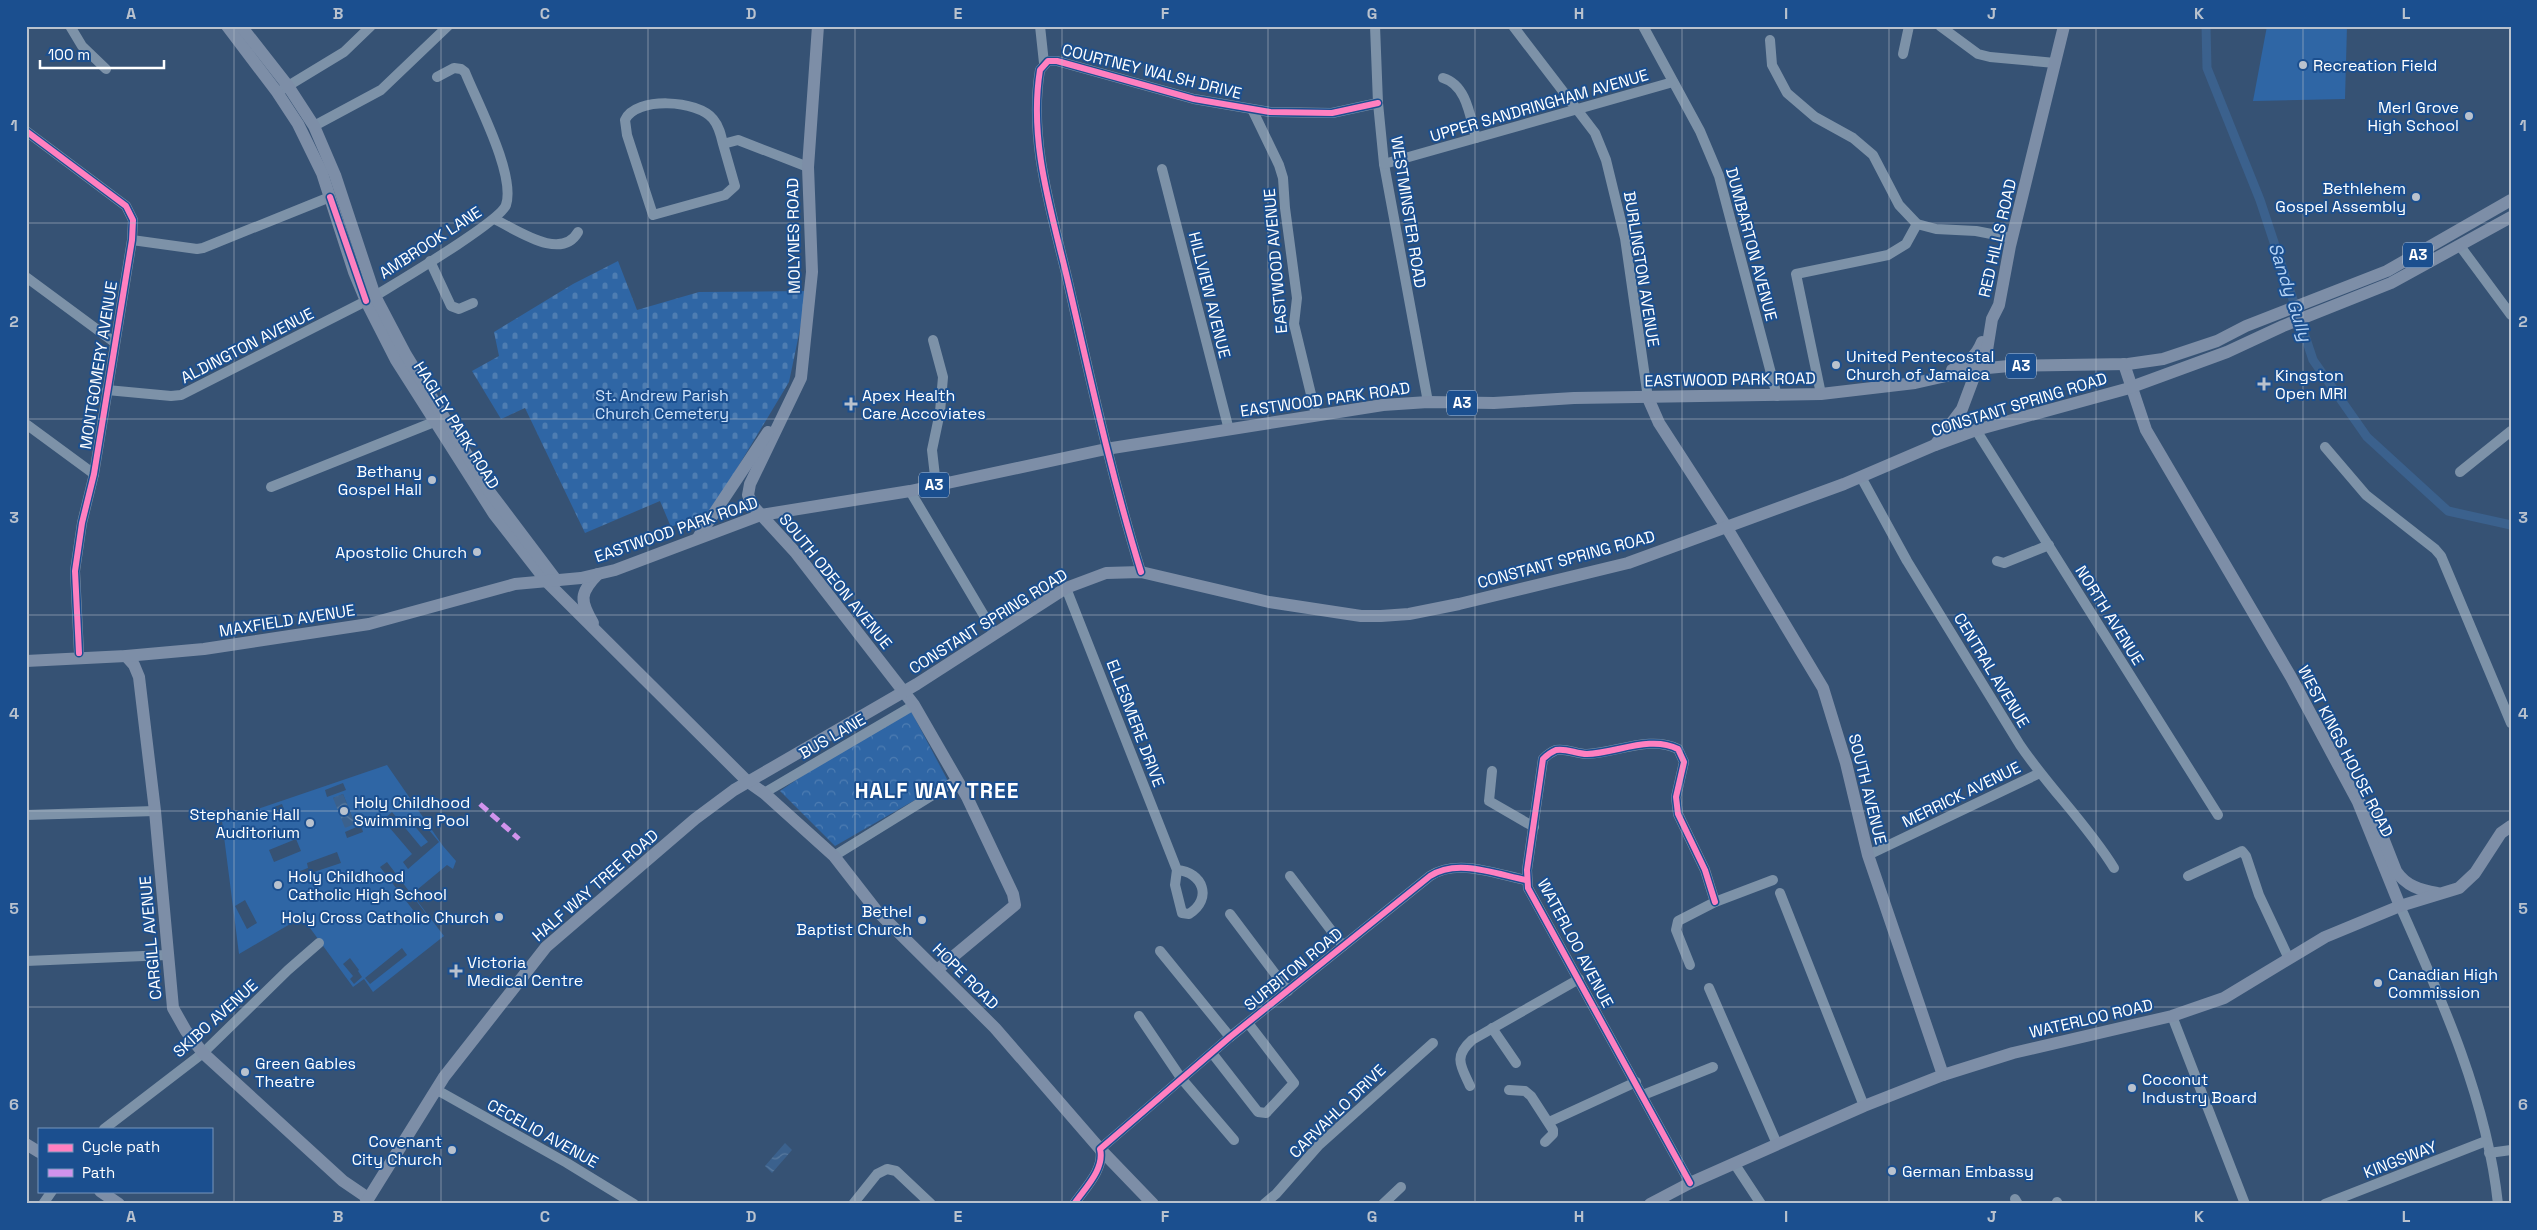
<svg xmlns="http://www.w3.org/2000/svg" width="2537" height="1230" font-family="'Space Grotesk',sans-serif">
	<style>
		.cemetery { fill: url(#cemetery-stones) }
		.park { fill: url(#park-crowns) }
		.pitch { fill: #2f66a5; fill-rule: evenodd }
		.water { fill: url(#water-waves) }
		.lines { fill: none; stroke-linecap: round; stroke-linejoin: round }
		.canal { stroke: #3b618d; stroke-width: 9 }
		.minor { stroke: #7d92a8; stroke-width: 10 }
		.major { stroke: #7d8ea7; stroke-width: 12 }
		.quiet { stroke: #d193ec; stroke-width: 5; stroke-dasharray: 10 5; stroke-linecap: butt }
		.cycleway-casing { stroke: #1b4f8f; stroke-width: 9 }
		.cycleway { stroke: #ff80c0; stroke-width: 6 }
		.grid { fill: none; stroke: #b9c2ce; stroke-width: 1; stroke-opacity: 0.55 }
		.poi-dot { fill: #b9c2ce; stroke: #1b4f8f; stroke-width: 2 }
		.labels { text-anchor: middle; stroke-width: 4; stroke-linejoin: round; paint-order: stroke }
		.shield { fill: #1b4f8f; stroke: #bbcadd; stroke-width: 1 }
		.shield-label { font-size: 15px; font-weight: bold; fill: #fff }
		.poi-label { font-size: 16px; fill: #fff; stroke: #1b4f8f; text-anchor: start }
		.street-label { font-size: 16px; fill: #fff; stroke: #1b4f8f }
		.park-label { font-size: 16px; fill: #cfe3fa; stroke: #1b4f8f }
		.water-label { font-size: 18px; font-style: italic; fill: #b5d3f5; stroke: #1b4f8f }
		.district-label { font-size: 21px; font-weight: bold; letter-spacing: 1px; fill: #fff; stroke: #1b4f8f }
		.neatline { fill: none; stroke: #b9c2ce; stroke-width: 2 }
		.grid-label { font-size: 16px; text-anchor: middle; font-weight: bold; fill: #b9c2ce }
	</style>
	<defs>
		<pattern id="cemetery-stones" width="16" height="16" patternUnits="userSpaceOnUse" patternTransform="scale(1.25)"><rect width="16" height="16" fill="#2f66a5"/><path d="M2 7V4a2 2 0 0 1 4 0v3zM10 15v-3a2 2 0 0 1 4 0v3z" fill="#4e7db2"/></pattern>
		<pattern id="park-crowns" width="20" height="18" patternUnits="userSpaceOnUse" patternTransform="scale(1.25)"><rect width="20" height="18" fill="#2f66a5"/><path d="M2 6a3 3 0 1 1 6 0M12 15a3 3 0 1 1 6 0" fill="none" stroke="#4e7db2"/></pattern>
		<pattern id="water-waves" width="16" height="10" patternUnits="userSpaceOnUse" patternTransform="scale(1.25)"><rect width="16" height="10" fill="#3b618d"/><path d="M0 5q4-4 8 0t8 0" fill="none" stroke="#58799e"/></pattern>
	</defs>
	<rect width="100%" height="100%" fill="#365274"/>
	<path class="cemetery" d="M618,261L637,310L699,292L808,291L789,382L712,510L671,527L660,501L585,533L525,408L501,419L472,371L499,356L494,332L573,284Z"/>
	<path class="park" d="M911,711L948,781L835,846L780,791L824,761Z"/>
	<g class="pitch">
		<path d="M2267,26H2347L2345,99L2253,101Z"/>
		<path d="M387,765L443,846L456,861L453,869L447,865L412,894L444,936L373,992L364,979L353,987L302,917L239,954L222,821ZM343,783L346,790L327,797L325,790ZM343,794L355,824L333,798ZM282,804L287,817L279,820L274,807ZM392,812L421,847L428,842L413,824L419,818L439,842L408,869L403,862L412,854L383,820ZM361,825L363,832L347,838L345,832ZM296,839L301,851L274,862L269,850ZM337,852L341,863L302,876L300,871L308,868L307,863ZM387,862L427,915L425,918L427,920L423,923L380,867ZM245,900L257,923L247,929L235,906ZM402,948L407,955L370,984L365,978ZM350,958L359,970L358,971L362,977L354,984L350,979L353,976L343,964Z"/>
	</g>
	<g class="water">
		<path d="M343,794L355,824L345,828L333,798Z"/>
		<path d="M785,1143L792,1150L772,1173L765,1166Z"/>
	</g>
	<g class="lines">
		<path class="canal" d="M2206,26L2207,68L2260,200L2313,360L2367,437L2448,511L2511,525"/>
		<g class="minor">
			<path d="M70,26L82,46L106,69"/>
			<path d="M1040,26L1044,63"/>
			<path d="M1375,26L1378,103L1384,164L1428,402"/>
			<path d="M1513,26L1595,133L1606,160L1625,238L1648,398"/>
			<path d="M1643,26L1700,131L1719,176L1777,396"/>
			<path d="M1940,26L1978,54L1990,57L2055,63"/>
			<path d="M1770,40L1772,65L1787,93L1815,117L1853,138L1873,155L1899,205L1917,224L1936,229L1976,231L2012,238"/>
			<path d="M1903,54L1909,26"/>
			<path d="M1443,78C1467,85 1470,117 1476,138"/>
			<path d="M283,89L344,52L371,26"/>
			<path d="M1252,109L1279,165L1283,178L1285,208L1297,298L1294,324L1316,415"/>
			<path d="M314,126L381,90L448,26"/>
			<path d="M26,131L126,206L133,220L132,240L94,474L82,523L75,571L79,653"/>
			<path d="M723,144C721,135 719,126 713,119C698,100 636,96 625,120L627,135L653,215L725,195L735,186L723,144L738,140L808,167"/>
			<path d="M1384,164L1673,82"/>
			<path d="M1162,169L1229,430"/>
			<path d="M494,219C516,229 561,262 578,232"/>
			<path d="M132,240L197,249L203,248L330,197"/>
			<path d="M2460,246L2511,315"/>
			<path d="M430,261L451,306L459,309L473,303"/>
			<path d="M26,277L114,342"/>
			<path d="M375,296C396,283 500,222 506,205C516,175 477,102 465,72L461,69L454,68L437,77"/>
			<path d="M933,340L943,377L940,412L932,450L936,485"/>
			<path d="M107,390L171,396L181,395L366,301"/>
			<path d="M1821,394L1796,274L1888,255L1906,244L1917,224"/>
			<path d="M26,424L94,474"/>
			<path d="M1976,430L2218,815"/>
			<path d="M2325,447L2366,495L2435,549L2441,556L2511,723"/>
			<path d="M2460,472L2511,431"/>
			<path d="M1861,477L1907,561L2020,745C2049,788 2087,824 2114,868"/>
			<path d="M271,487L434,422"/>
			<path d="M910,491L995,634"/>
			<path d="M1997,561L2004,563L2049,545"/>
			<path d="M1141,572C1112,478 1091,382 1069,286C1053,216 1028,143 1040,70L1048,61H1057L1194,99L1270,112L1332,113L1378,103"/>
			<path d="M1066,588L1177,870C1203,872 1213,899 1189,914L1182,913L1175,885L1177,870"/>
			<path d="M1492,771L1489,801L1534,827"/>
			<path d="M764,793L914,705"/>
			<path d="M26,815L155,811"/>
			<path d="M1868,855L2040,773"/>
			<path d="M834,856L957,780"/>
			<path d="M1290,876L1343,946"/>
			<path d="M2188,876L2242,851L2246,856L2259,895L2289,959"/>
			<path d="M1780,893L1864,1106"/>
			<path d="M2400,906C2442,1000 2487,1100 2498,1204"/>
			<path d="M1230,914L1288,991"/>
			<path d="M1160,951L1230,1037"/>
			<path d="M26,961L167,955"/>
			<path d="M1690,965L1676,930L1678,921L1715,902L1773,880"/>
			<path d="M1709,988L1777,1144"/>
			<path d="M1139,1016L1181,1078L1234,1140"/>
			<path d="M2172,1016L2245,1204"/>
			<path d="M1492,1028L1516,1063"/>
			<path d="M1212,1053L1258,1112L1266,1113L1294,1083L1248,1023"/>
			<path d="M1470,1086C1461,1066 1453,1057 1472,1040L1579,979"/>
			<path d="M437,1090L567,1163L634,1204"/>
			<path d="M1509,1090L1525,1091L1531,1096L1553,1130V1134L1545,1142"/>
			<path d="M1643,1095L1713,1067"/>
			<path d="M1549,1122L1636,1082"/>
			<path d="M104,1129L203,1053L288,970L319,943"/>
			<path d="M2489,1153L2511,1150"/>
			<path d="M1734,1163L1761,1204"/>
			<path d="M1690,1183L1528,888L1527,870L1543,759C1547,755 1551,752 1556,750C1567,748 1576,754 1587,754C1616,753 1651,735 1678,749L1684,762L1676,797L1678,814L1705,870L1715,902"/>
			<path d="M2015,1199L2018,1204"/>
			<path d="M2057,1202L2058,1204"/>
			<path d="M43,1204L52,1191"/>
			<path d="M853,1204L877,1174L887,1169L896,1171L931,1204"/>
			<path d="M1074,1204C1085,1188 1105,1169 1100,1149L1230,1037L1430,876C1457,858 1496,874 1526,880"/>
			<path d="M1264,1204L1276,1194L1319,1145L1433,1043"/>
			<path d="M1383,1204L1401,1187"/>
			<path d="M2325,1204L2486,1141"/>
		</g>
		<g class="major">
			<path d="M227,26L277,92L298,124L322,173L354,272L366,301L396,360L494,514L547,582L747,781L764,793L834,856L876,910L995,1028L1100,1149L1153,1204"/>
			<path d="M241,26L288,86L314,126L335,175L375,296L406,355L489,491L557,581"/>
			<path d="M818,26L808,167L812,272L801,378L750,484L748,495L753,506L796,553L914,705L967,797L1013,894L1015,905L937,970"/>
			<path d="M2124,364L2146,430L2291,677L2358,802L2400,906"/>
			<path d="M1952,370C1967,363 1976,357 1982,342"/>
			<path d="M1648,398L1659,423L1727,528L1823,688L1846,763L1868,855L1943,1075"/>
			<path d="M1935,445L1962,409L1977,369L1987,350L1992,319L1999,305L2010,246L2064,26"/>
			<path d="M699,536L768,432"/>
			<path d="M593,623C580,601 579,593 598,574"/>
			<path d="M126,656L134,665L139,677L155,811L173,1008L186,1031L203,1053L343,1181L368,1198"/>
			<path d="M26,661L126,656L204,649L369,624L515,584L581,578L615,570L761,515L910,491L1106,449L1383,405L1428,402L1494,403L1574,398L1821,394L1915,383L1977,369L2009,366L2128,364L2163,359L2217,341L2246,326L2387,271L2511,200"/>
			<path d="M2360,803L2374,815L2396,871C2406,886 2420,890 2437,893"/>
			<path d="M26,1144L39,1152"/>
			<path d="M100,1191L119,1204"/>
			<path d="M365,1204L444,1077L546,947L695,819L734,790L917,684L1066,588L1106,573L1141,572L1269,602L1361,616H1381L1409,614L1459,604L1628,563L1844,484L1935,445L1976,430L2126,389L2227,352L2283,326L2391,283L2511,217"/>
			<path d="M1650,1204L1690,1183L1864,1106L1943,1075L2013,1053L2172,1016L2224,998L2325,937L2400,906L2459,888L2475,873L2501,833L2511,826"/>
		</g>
		<path class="quiet" d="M480,804L519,839"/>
		<defs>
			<g id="cycleway">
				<path d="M26,131L126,206L133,220L132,240L94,474L82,523L75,571L79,653"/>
				<path d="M330,197L366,301"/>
				<path d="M1141,572C1112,478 1091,382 1069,286C1053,216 1028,143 1040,70L1048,61H1057L1194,99L1270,112L1332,113L1378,103"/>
				<path d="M1690,1183L1528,888L1527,870L1543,759C1547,755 1551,752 1556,750C1567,748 1576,754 1587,754C1616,753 1651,735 1678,749L1684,762L1676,797L1678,814L1705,870L1715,902"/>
				<path d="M1074,1204C1085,1188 1105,1169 1100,1149L1230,1037L1430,876C1457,858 1496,874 1526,880"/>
			</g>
		</defs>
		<use href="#cycleway" class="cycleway-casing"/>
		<use href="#cycleway" class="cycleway"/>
	</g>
	<path class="grid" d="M234,26V1204M441,26V1204M648,26V1204M855,26V1204M1062,26V1204M1268,26V1204M1475,26V1204M1682,26V1204M1889,26V1204M2096,26V1204M2303,26V1204M26,223H2511M26,419H2511M26,615H2511M26,811H2511M26,1007H2511"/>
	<g class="poi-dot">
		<circle cx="2303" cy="65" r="5"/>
		<circle cx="2469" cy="116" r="5"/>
		<circle cx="2416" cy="197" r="5"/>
		<circle cx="1836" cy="365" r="5"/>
		<path d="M2261.5 376.5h5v5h5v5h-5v5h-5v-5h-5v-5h5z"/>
		<path d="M848.5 396.5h5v5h5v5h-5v5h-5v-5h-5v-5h5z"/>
		<circle cx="432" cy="480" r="5"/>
		<circle cx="477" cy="552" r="5"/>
		<circle cx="344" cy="811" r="5"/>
		<circle cx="310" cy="823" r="5"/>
		<circle cx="278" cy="885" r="5"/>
		<circle cx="499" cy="917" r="5"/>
		<circle cx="922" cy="920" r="5"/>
		<path d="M453.5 963.5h5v5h5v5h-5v5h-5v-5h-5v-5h5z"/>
		<circle cx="2378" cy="983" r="5"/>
		<circle cx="245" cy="1072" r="5"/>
		<circle cx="2132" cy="1088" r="5"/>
		<circle cx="452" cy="1150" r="5"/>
		<circle cx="1892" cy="1171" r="5"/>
	</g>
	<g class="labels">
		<g class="shield">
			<rect x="2403" y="242.5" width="30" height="25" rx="4"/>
			<rect x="2006" y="353.5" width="30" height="25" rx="4"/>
			<rect x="1447" y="390.5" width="30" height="25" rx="4"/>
			<rect x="919" y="472.5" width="30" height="25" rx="4"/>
		</g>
		<g class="shield-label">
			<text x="2418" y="260">A3</text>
			<text x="2021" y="371">A3</text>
			<text x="1462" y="408">A3</text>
			<text x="934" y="490">A3</text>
		</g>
		<g class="poi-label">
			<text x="2313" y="71">Recreation Field</text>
			<text x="2459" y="113" text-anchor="end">Merl Grove<tspan x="2459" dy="18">High School</tspan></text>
			<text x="2406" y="194" text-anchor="end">Bethlehem<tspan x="2406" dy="18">Gospel Assembly</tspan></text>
			<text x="1846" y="362">United Pentecostal<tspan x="1846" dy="18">Church of Jamaica</tspan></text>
			<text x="2275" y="381">Kingston<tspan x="2275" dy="18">Open MRI</tspan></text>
			<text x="862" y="401">Apex Health<tspan x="862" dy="18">Care Accoviates</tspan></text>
			<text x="422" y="477" text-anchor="end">Bethany<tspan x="422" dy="18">Gospel Hall</tspan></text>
			<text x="467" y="558" text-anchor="end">Apostolic Church</text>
			<text x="354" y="808">Holy Childhood<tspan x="354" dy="18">Swimming Pool</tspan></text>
			<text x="300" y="820" text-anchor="end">Stephanie Hall<tspan x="300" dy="18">Auditorium</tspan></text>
			<text x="288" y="882">Holy Childhood<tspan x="288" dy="18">Catholic High School</tspan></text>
			<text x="912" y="917" text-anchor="end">Bethel<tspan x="912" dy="18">Baptist Church</tspan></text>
			<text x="489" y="923" text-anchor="end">Holy Cross Catholic Church</text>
			<text x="467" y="968">Victoria<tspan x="467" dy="18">Medical Centre</tspan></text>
			<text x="2388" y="980">Canadian High<tspan x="2388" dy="18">Commission</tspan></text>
			<text x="255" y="1069">Green Gables<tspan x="255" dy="18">Theatre</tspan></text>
			<text x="2142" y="1085">Coconut<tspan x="2142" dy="18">Industry Board</tspan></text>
			<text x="442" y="1147" text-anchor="end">Covenant<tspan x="442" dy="18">City Church</tspan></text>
			<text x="1902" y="1177">German Embassy</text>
		</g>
		<g class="street-label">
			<text transform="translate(1152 71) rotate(14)" y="6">COURTNEY WALSH DRIVE</text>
			<text transform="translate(1539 105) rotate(-16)" y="6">UPPER SANDRINGHAM AVENUE</text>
			<text transform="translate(1409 212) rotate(81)" y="6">WESTMINSTER ROAD</text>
			<text transform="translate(793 236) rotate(-91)" y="6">MOLYNES ROAD</text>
			<text transform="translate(1997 238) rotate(-77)" y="6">RED HILLS ROAD</text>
			<text transform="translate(430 242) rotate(-33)" y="6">AMBROOK LANE</text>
			<text transform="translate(1752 244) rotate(75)" y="6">DUMBARTON AVENUE</text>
			<text transform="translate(1275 261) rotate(-95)" y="6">EASTWOOD AVENUE</text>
			<text transform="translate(1642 269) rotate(81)" y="6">BURLINGTON AVENUE</text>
			<text transform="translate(1210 295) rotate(76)" y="6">HILLVIEW AVENUE</text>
			<text transform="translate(247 345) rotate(-27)" y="6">ALDINGTON AVENUE</text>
			<text transform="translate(98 365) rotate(-81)" y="6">MONTGOMERY AVENUE</text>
			<text transform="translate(1730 379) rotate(-1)" y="6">EASTWOOD PARK ROAD</text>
			<text transform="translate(1325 399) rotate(-8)" y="6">EASTWOOD PARK ROAD</text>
			<text transform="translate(2019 404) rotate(-17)" y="6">CONSTANT SPRING ROAD</text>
			<text transform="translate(457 425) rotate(58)" y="6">HAGLEY PARK ROAD</text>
			<text transform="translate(676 529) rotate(-19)" y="6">EASTWOOD PARK ROAD</text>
			<text transform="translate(1566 559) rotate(-15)" y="6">CONSTANT SPRING ROAD</text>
			<text transform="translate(836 581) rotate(51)" y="6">SOUTH ODEON AVENUE</text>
			<text transform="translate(2110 615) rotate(58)" y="6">NORTH AVENUE</text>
			<text transform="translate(287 620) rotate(-9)" y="6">MAXFIELD AVENUE</text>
			<text transform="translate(988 621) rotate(-32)" y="6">CONSTANT SPRING ROAD</text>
			<text transform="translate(1992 670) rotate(59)" y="6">CENTRAL AVENUE</text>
			<text transform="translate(1136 723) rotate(69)" y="6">ELLESMERE DRIVE</text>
			<text transform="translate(832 736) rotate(-30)" y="6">BUS LANE</text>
			<text transform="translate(2346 751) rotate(63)" y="6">WEST KINGS HOUSE ROAD</text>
			<text transform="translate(1868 789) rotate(76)" y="6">SOUTH AVENUE</text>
			<text transform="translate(1961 794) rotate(-26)" y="6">MERRICK AVENUE</text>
			<text transform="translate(595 885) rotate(-41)" y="6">HALF WAY TREE ROAD</text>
			<text transform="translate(150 938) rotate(-95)" y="6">CARGILL AVENUE</text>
			<text transform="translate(1576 943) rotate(62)" y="6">WATERLOO AVENUE</text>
			<text transform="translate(1293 969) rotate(-39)" y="6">SURBITON ROAD</text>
			<text transform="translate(966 976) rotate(45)" y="6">HOPE ROAD</text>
			<text transform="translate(215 1018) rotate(-42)" y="6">SKIBO AVENUE</text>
			<text transform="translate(2091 1018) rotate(-13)" y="6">WATERLOO ROAD</text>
			<text transform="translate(1337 1111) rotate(-44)" y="6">CARVAHLO DRIVE</text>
			<text transform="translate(543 1133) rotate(29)" y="6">CECELIO AVENUE</text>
			<text transform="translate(2400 1159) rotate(-21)" y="6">KINGSWAY</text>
		</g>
		<g class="park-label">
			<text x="662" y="401">St. Andrew Parish<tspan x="662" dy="18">Church Cemetery</tspan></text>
		</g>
		<g class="water-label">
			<text transform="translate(2290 292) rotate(72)" y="6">Sandy Gully</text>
		</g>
		<g class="district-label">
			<text x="937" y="798">HALF WAY TREE</text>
		</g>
	</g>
	<rect width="2537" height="1230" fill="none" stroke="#1b4f8f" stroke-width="55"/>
	<rect x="38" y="1128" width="175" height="65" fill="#1b4f8f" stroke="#7695bc"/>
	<rect x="48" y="1144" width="25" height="8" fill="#ff80c0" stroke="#7695bc"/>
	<text x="82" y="1152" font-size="15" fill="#ffffff">Cycle path</text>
	<rect x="48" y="1169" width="25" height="8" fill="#d193ec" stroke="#7695bc"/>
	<text x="82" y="1178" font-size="15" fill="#ffffff">Path</text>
	<path d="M40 60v8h124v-8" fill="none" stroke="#ffffff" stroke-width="2.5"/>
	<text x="48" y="60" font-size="15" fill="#ffffff" stroke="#1b4f8f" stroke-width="4" paint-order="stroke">100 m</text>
	<rect x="28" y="28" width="2482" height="1174" class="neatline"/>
	<g class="grid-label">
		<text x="131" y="19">A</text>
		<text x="338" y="19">B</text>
		<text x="545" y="19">C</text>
		<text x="751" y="19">D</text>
		<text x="958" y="19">E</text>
		<text x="1165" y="19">F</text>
		<text x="1372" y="19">G</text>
		<text x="1579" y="19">H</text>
		<text x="1786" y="19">I</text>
		<text x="1992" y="19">J</text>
		<text x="2199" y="19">K</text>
		<text x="2406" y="19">L</text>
		<text x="14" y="131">1</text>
		<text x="2523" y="131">1</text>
		<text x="14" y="327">2</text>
		<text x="2523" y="327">2</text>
		<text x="14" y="523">3</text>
		<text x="2523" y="523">3</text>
		<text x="14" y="719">4</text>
		<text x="2523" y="719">4</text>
		<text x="14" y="914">5</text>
		<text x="2523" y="914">5</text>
		<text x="14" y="1110">6</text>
		<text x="2523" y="1110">6</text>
		<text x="131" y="1222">A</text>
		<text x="338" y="1222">B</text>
		<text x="545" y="1222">C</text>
		<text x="751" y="1222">D</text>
		<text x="958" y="1222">E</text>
		<text x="1165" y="1222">F</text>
		<text x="1372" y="1222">G</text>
		<text x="1579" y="1222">H</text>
		<text x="1786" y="1222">I</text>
		<text x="1992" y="1222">J</text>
		<text x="2199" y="1222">K</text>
		<text x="2406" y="1222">L</text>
	</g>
</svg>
